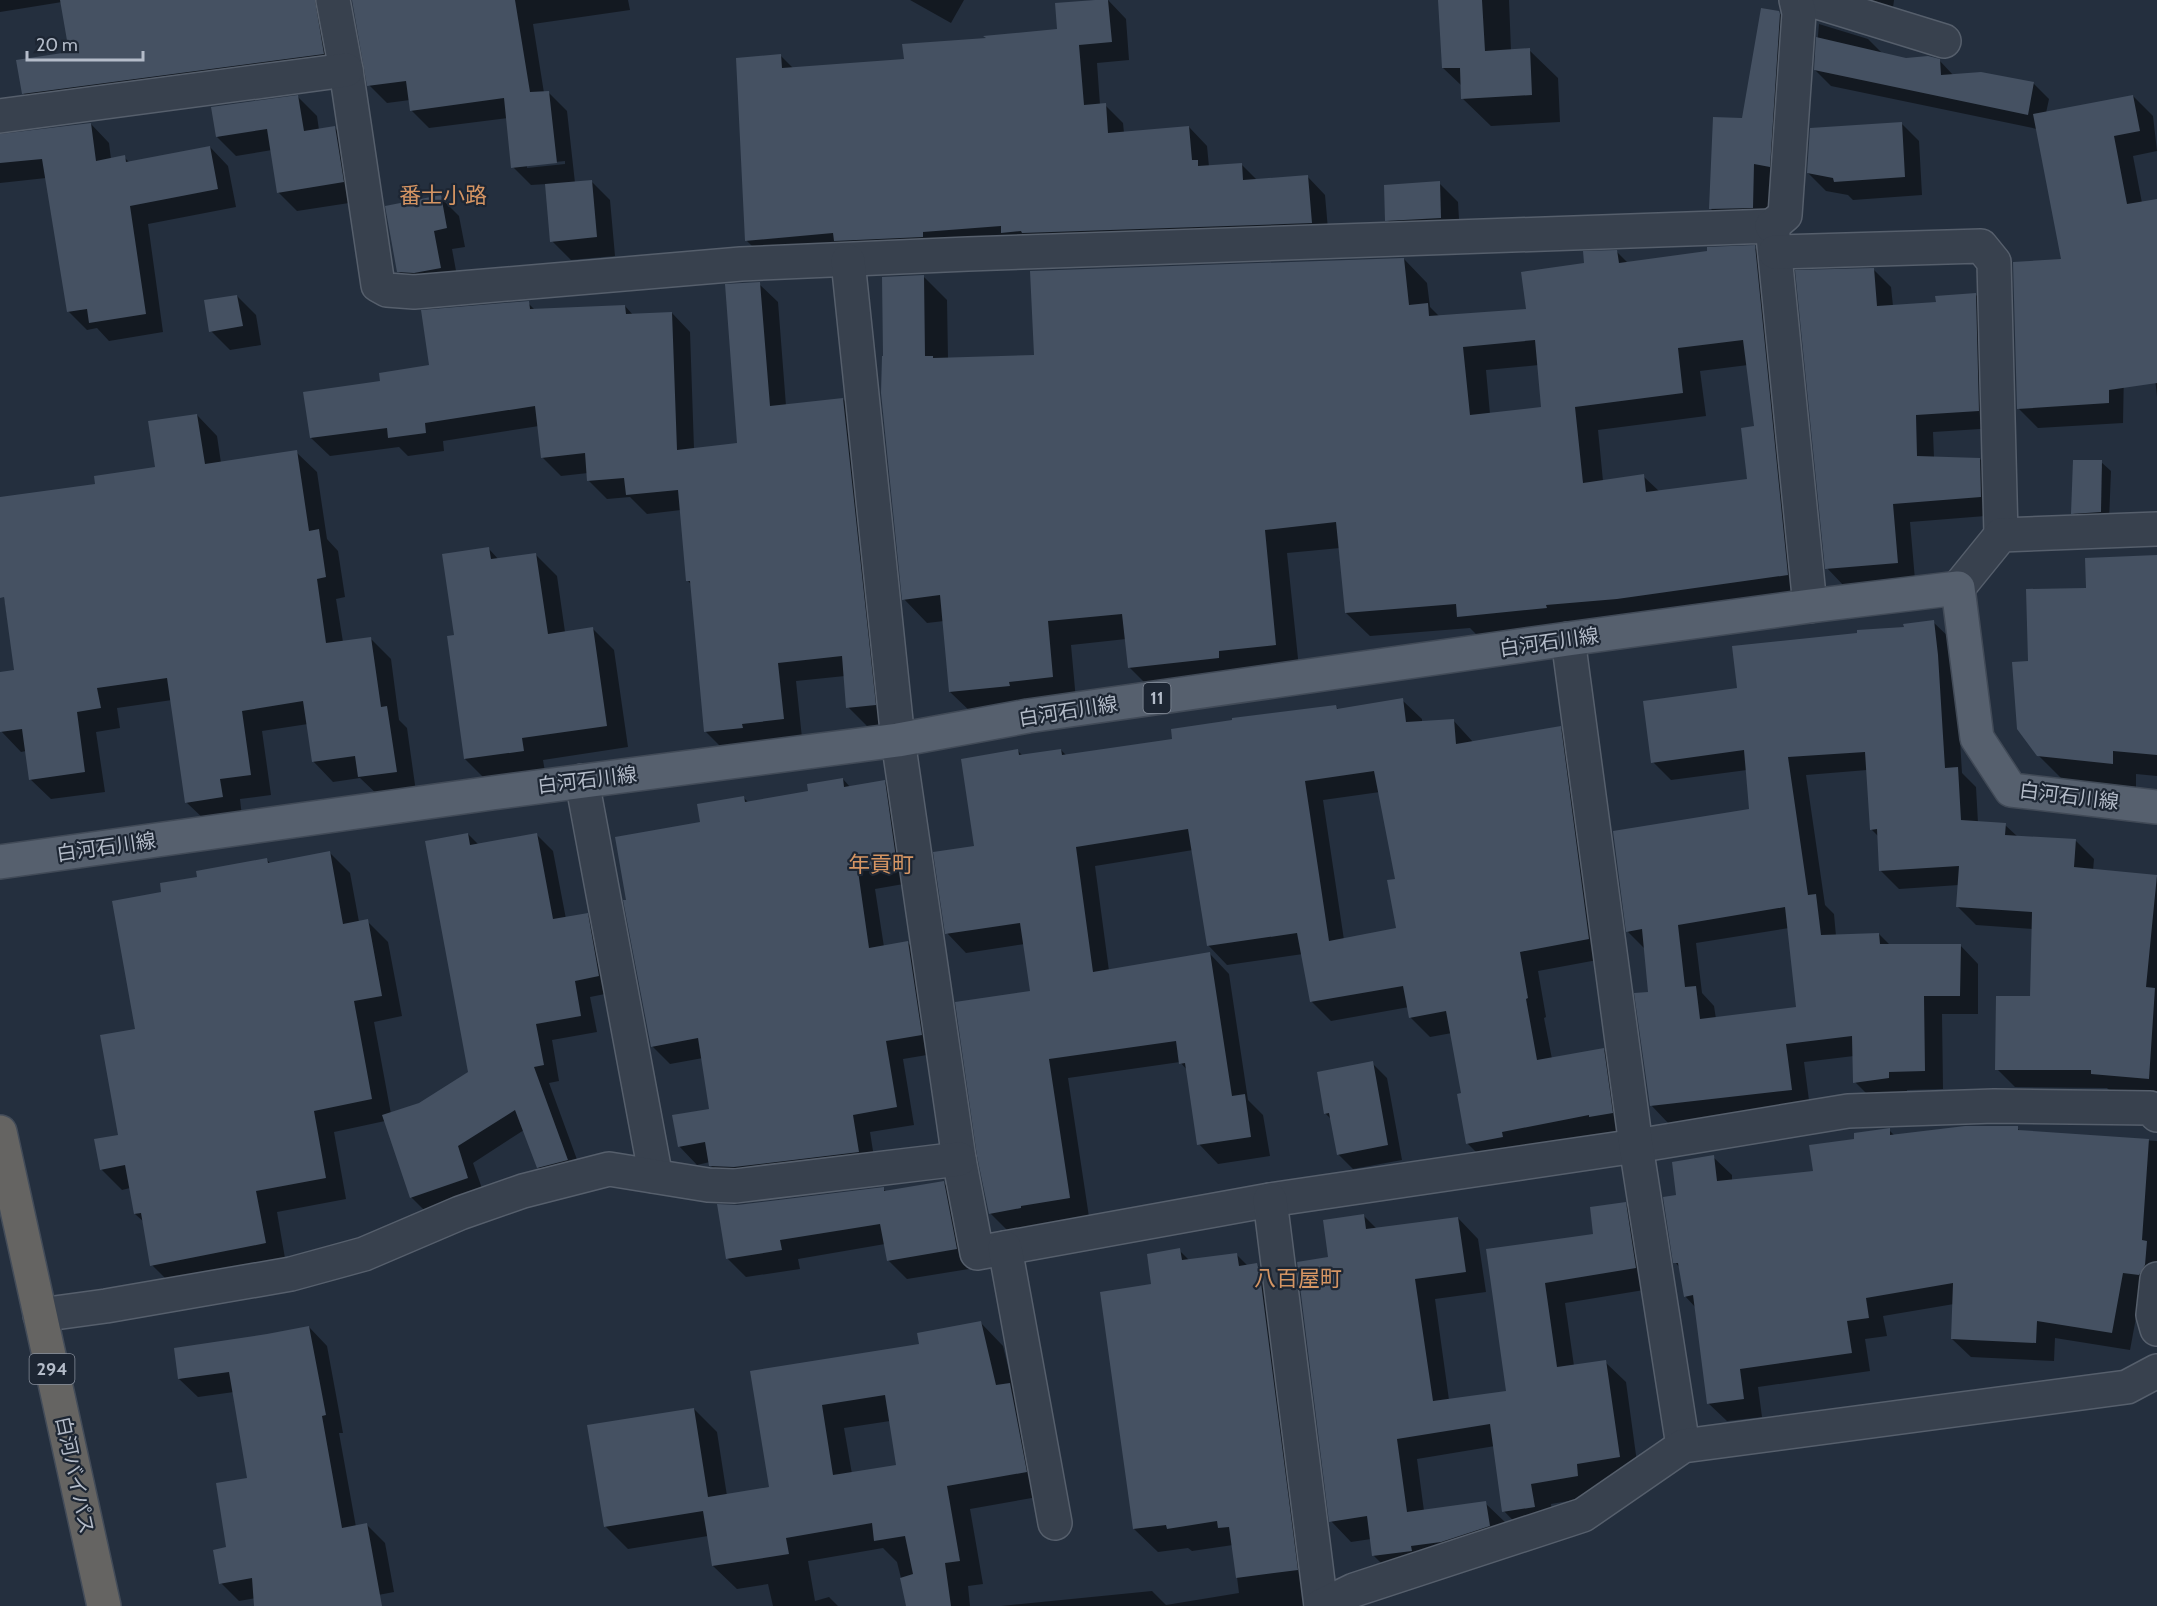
<svg xmlns="http://www.w3.org/2000/svg" width="2157" height="1606" font-family="Cabin,'Noto Sans JP',sans-serif">
	<style>
		.shadow { fill: #0007; fill-rule: evenodd }
		.building { fill: #455162; fill-rule: evenodd }
		.lines { fill: none; stroke-linecap: round; stroke-linejoin: round }
		.minor-casing { stroke: #565f6c; stroke-width: 36 }
		.primary-casing { stroke: #414a57; stroke-width: 36 }
		.trunk-casing { stroke: #434c59; stroke-width: 36 }
		.minor { stroke: #38414e; stroke-width: 33 }
		.primary { stroke: #56606e; stroke-width: 33 }
		.trunk { stroke: #656462; stroke-width: 33 }
		.labels { text-anchor: middle; stroke-width: 4.5; stroke-linejoin: round; paint-order: stroke }
		.shield { fill: #1d2633; stroke: #878f9c; stroke-width: 1.5 }
		.shield-label { font-size: 18px; font-weight: bold; fill: #b4bcc9 }
		.street-label { font-size: 20px; fill: #b4bcc9; stroke: #1d2633 }
		.quarter-label { font-size: 22px; fill: #d59563; stroke: #1d2633 }
	</style>
	<rect width="100%" height="100%" fill="#242f3e"/>
	<g class="shadow">
		<path d="M0,0H346L341,72L41,112L23,93L71,53L62,2L0,12Z"/>
		<path d="M354,0H628L630,10L533,24L544,93H549L567,111L575,183L591,181L610,200L615,256L571,260L552,241L547,184L531,185L513,167L508,118L429,128L411,110L410,100L387,103L369,85ZM565,161V164L527,168V165Z"/>
		<path d="M910,0H964L951,23Z"/>
		<path d="M1108,0L1126,19L1129,60L1097,63L1100,105H1105L1123,123L1124,133L1189,127L1207,146L1209,167L1241,164L1258,181L1307,176L1325,195L1329,241L765,259L747,241L781,56L794,69L905,60L988,39L1059,31Z"/>
		<path d="M1440,0H1509L1511,51L1529,50L1558,78L1560,122L1491,126L1462,98V86L1443,68Z"/>
		<path d="M1839,0H1894L1892,16Z"/>
		<path d="M1778,12L1798,31L1771,226L1729,228L1711,209L1744,119Z"/>
		<path d="M1819,24L1868,39L1883,54L1906,59L1939,60L1954,76L2033,83L2049,99L2046,113L2133,96L2153,116L2157,151L2133,156L2142,203L2157,201V397L2143,262L2126,263L2123,423L2038,428L2018,408L2063,260L2037,129L1831,86L1815,70Z"/>
		<path d="M298,97L317,116L319,130L335,128L354,147L362,201L297,211L278,192L272,150L236,156L217,137Z"/>
		<path d="M1901,123L1919,141L1922,195L1853,200L1848,195L1826,191L1808,173Z"/>
		<path d="M91,124L109,143L111,159L124,157L130,163L210,147L228,166L236,207L148,224L163,332L109,341L97,328L87,330L68,311L46,178L0,183V136Z"/>
		<path d="M1439,183L1458,202L1460,237L1406,239L1387,220Z"/>
		<path d="M440,197L459,216L465,247L452,249L459,287L417,290L398,271Z"/>
		<path d="M1754,247L1778,271L1811,598L1482,640L1470,628L1370,636L1346,613L1340,548L1287,553L1299,668L1153,691L1129,667L1126,639L1071,645L1076,700L974,715L950,692L944,621L927,623L904,599L923,276L947,300L948,359L1035,357L1404,259L1427,283L1430,307L1440,317L1527,311L1586,264L1617,252L1628,263ZM1539,365L1543,408L1490,414L1486,370ZM1748,365L1756,428L1749,481L1660,492L1643,476L1603,481L1598,430L1706,416L1700,371Z"/>
		<path d="M1873,269L1891,287L1893,306L1938,304L1975,294L1993,312L1996,428L1933,432L1934,458L1980,459L1997,477L1998,515L1910,522L1915,580L1844,586L1827,568Z"/>
		<path d="M759,284L778,302L786,406L843,399L862,418L894,724L867,726L848,707L845,676L796,681L802,738L725,751L706,732L692,585L687,580L681,510L647,514L630,497L607,499L588,480V473L561,476L542,457L539,426L443,441L444,451L408,456L399,447L330,456L311,438L382,382L430,366L528,303L535,310L625,306L633,315L672,313L690,332L694,449L739,444Z"/>
		<path d="M237,296L256,315L261,345L230,350L211,331Z"/>
		<path d="M197,415L217,436L221,463L296,452L317,472L327,539L338,551L345,597L336,599L343,642L370,638L391,659L399,720L407,728L416,792L380,797L360,778L333,782L313,761L308,724L262,731L271,795L240,799L242,817L207,822L186,802L172,700L117,708L120,728L96,732L105,792L51,799L30,779L26,751L21,752L1,731L0,674L16,671L0,572V498L97,485L156,469Z"/>
		<path d="M2101,462L2111,471L2109,521L2082,522L2073,513Z"/>
		<path d="M489,549L499,560L535,554L557,576L565,632L592,628L614,650L628,747L543,760L545,772L487,781L465,759L455,636Z"/>
		<path d="M2157,580V776L2136,774V787L2062,779L2038,755L2029,663L2088,590Z"/>
		<path d="M1933,622L1952,640L1956,675L1962,773L1976,787L1978,823L2005,825L2018,837L2076,841L2094,859L2093,871L2157,877V1096L2111,1092L2107,1088L2015,1087L1997,1069L2032,997L2033,929L1976,925L1957,906L1959,885L1899,889L1881,871L1879,837L1871,829L1867,770L1806,775L1825,905L1834,914L1836,936L1879,934L1890,945H1960L1978,964V1014H1942L1943,1089L1907,1090V1096L1873,1100L1855,1082L1854,1056L1804,1062L1810,1108L1669,1124L1651,1105L1649,993L1645,949L1628,932L1750,811L1747,770L1671,780L1653,762L1738,689L1905,628ZM1789,928L1798,1008L1716,1019L1714,1006L1702,993L1696,943Z"/>
		<path d="M1402,700L1422,719V723L1453,720L1473,742L1560,728L1580,747L1608,958L1538,971L1546,1017L1544,1018L1552,1059L1603,1049L1623,1069L1631,1132L1487,1163L1467,1143L1462,1095L1452,1033L1430,1037L1411,1018L1409,1007L1331,1021L1311,1001L1303,954L1227,965L1208,945L1193,850L1095,866L1109,971L1210,954L1229,974L1248,1100L1263,1115L1270,1156L1218,1164L1199,1144L1188,1071L1180,1062L1068,1078L1089,1217L1039,1225V1227L1009,1232L990,1213L1032,992L1025,944L966,953L947,933L976,847L1018,751L1023,756L1061,750L1067,756L1174,740L1336,707L1339,710ZM1380,792L1396,880L1398,930L1344,940L1323,800Z"/>
		<path d="M843,779L850,787L884,781L903,800L915,882L875,889L884,947L908,943L926,961L939,1053L903,1059L914,1125L870,1132L876,1170L729,1184L711,1166L710,1162L697,1165L679,1146L711,1110L703,1058L670,1064L652,1046L702,823L744,798L749,803L810,792Z"/>
		<path d="M468,834L479,845L537,835L553,851L566,919L587,914L603,931L615,992L590,997L597,1032L552,1040L559,1081L549,1083L583,1176L555,1184L538,1167L524,1130L473,1163L484,1194L428,1214L411,1197L385,1121L334,1132L346,1199L277,1212L286,1264L173,1286L152,1265L144,1222L135,1214L130,1188L122,1190L101,1169L120,1136L137,1030L163,893L198,878L267,860L271,864L329,852L350,873L359,922L367,921L388,942L402,1016L374,1022L391,1114L419,1104L470,1072Z"/>
		<path d="M1372,1063L1387,1078L1402,1160L1353,1169L1338,1154L1332,1120L1325,1113Z"/>
		<path d="M2017,1128L2021,1132L2157,1141V1292L2141,1291L2130,1350L2055,1338L2054,1361L1971,1357L1952,1339L1954,1304L1883,1316L1887,1336L1865,1339L1870,1371L1758,1387L1762,1417L1727,1421L1708,1403L1696,1308L1685,1296L1680,1268L1675,1262L1678,1196L1713,1157L1732,1175V1181L1815,1172L1856,1141L1889,1130L1895,1136Z"/>
		<path d="M944,1183L963,1202L975,1268L907,1279L888,1260L885,1244L798,1259L800,1269L746,1277L727,1258L737,1206L883,1189L887,1192Z"/>
		<path d="M1625,1204L1646,1224L1656,1288L1565,1303L1574,1366L1605,1362L1626,1382L1639,1477L1596,1484L1598,1496L1551,1504L1554,1527L1524,1532L1504,1511L1495,1446L1417,1459L1424,1511L1485,1503L1506,1523L1394,1576L1374,1556L1371,1539L1351,1542L1331,1521L1330,1259L1363,1215L1377,1229L1458,1218L1478,1239L1486,1292L1435,1299L1449,1400L1508,1392L1487,1251L1595,1235Z"/>
		<path d="M1179,1250L1190,1261L1236,1254L1248,1266L1257,1265L1280,1288L1317,1606H1001L1152,1591L1166,1605L1239,1593L1233,1545L1192,1551L1188,1548L1158,1552L1134,1529L1153,1285Z"/>
		<path d="M980,1322L1003,1346L1013,1387L1033,1407L1049,1495L970,1509L983,1584L968,1586L970,1606H908L897,1562L883,1548L808,1561L815,1601L829,1597L838,1606H773L768,1584L737,1589L713,1566L708,1536L628,1549L605,1526L694,1409L717,1432L727,1496L771,1489L752,1372L920,1345ZM890,1421L897,1466L852,1474L844,1428Z"/>
		<path d="M309,1327L327,1346L343,1433H339L356,1527L367,1525L385,1543L394,1592L320,1606L304,1590L239,1601L221,1583L228,1549L249,1479L234,1392L198,1397L179,1379Z"/>
	</g>
	<g class="building">
		<path d="M60,0H315L324,54L22,94L16,60L69,52Z"/>
		<path d="M352,0H515L530,92L549,91L557,163L511,168L504,98L410,111L406,81L367,86Z"/>
		<path d="M1095,0H1108L1112,42L1079,45L1084,105L1106,103L1108,133L1189,126L1192,160H1198V166L1242,163L1243,180L1308,175L1312,223L1022,233L1021,231L1001,233V226L923,232V237L834,241L833,233L745,241L736,58L781,54L782,68L904,59L902,44L986,38L983,36L1057,29L1055,3Z"/>
		<path d="M1438,0H1482L1485,51L1530,48L1532,95L1461,99L1460,68H1442Z"/>
		<path d="M1761,8L1779,11L1780,14L1770,167L1754,164L1753,208L1709,209L1713,117L1742,118Z"/>
		<path d="M1816,37L1906,58L1928,56L1940,59L1941,75L1981,72L2034,82L2028,115L1814,70Z"/>
		<path d="M298,95L304,131L335,126L344,182L277,193L267,129L216,137L211,107Z"/>
		<path d="M2133,95L2140,131L2114,136L2127,204L2157,199V383L2109,390V403L2017,409L2013,262L2061,259L2033,114Z"/>
		<path d="M1902,122L1905,177L1834,182L1833,178L1807,173L1810,128Z"/>
		<path d="M91,123L96,161L125,155L126,162L210,146L218,189L130,206L146,314L89,323L87,309L67,312L42,159L0,163V134Z"/>
		<path d="M592,180L597,237L550,242L545,184Z"/>
		<path d="M1440,181L1441,218L1385,221L1384,185Z"/>
		<path d="M441,195L447,228L434,231L441,268L414,273L397,272L385,206Z"/>
		<path d="M1755,245L1788,575L1617,599L1546,605L1547,608L1457,617L1456,604L1345,613L1336,522L1265,530L1276,645L1219,651V658L1128,668L1122,614L1048,621L1053,677L1009,682L1010,686L949,692L940,595L902,600L881,393L882,356H883L882,277L924,275L925,356H933V358L1034,355L1030,271L1404,258L1409,305L1428,303L1429,316L1526,309L1521,272L1584,263L1583,251L1617,250L1619,263L1707,251V247ZM1535,340L1541,407L1470,415L1463,347ZM1743,340L1754,426L1741,428L1747,479L1646,492L1644,474L1583,483L1575,407L1683,393L1678,348Z"/>
		<path d="M1874,268L1877,306L1936,302L1935,296L1976,293L1979,411L1916,415L1917,456L1980,458L1981,497L1893,504L1898,563L1825,569L1795,270Z"/>
		<path d="M760,282L770,406L843,398L876,705L846,708L842,656L778,663L784,719L742,724L743,728L704,732L690,581H686L678,490L626,495L624,478L587,481L585,453L541,458L535,406L425,423L426,433L388,438L387,428L310,438L303,392L380,381L379,373L429,365L421,310L529,301L530,309L625,305L626,314L672,312L677,450L737,443L725,284Z"/>
		<path d="M237,295L243,326L209,332L204,300Z"/>
		<path d="M197,414L205,464L297,450L309,531L319,529L326,577L317,579L326,643L371,637L381,707L387,706L397,772L358,777L355,756L312,762L303,701L242,711L251,775L220,779L223,797L185,803L167,678L97,688L101,708L77,712L85,772L29,780L22,729L0,732V672L14,670L4,597L0,598V497L95,484L94,476L155,467L148,421Z"/>
		<path d="M2073,460H2102L2101,512L2071,514Z"/>
		<path d="M489,547L491,559L536,553L548,634L593,627L607,726L522,738L524,751L464,759L447,636L454,635L442,554Z"/>
		<path d="M2157,555V755L2113,751V764L2037,756L2017,729L2012,662L2028,661L2026,589L2086,588L2085,558Z"/>
		<path d="M1934,620L1938,655L1945,768L1958,767L1961,820L2006,823L2005,835L2076,839L2074,867L2157,875L2146,987L2155,988L2149,1079L2091,1074V1070H1995L1996,996H2030L2032,912L1956,907L1959,866L1879,871L1877,829L1870,830L1865,752L1788,757L1808,895L1816,894L1821,935L1879,933L1880,944H1961L1960,996H1924L1925,1071L1889,1072V1078L1853,1083L1852,1036L1786,1044L1792,1090L1650,1106L1634,993L1648,992L1642,929L1626,932L1613,831L1749,809L1744,750L1651,763L1643,701L1737,688L1732,646L1857,633V630L1904,627L1903,624ZM1785,907L1796,1007L1700,1019L1696,986L1685,987L1678,925Z"/>
		<path d="M1403,698L1406,722L1454,719L1456,744L1561,726L1589,939L1520,952L1528,998L1526,999L1537,1060L1604,1048L1613,1113L1589,1117V1115L1502,1132L1503,1137L1466,1144L1457,1094L1461,1093L1446,1011L1409,1018L1403,986L1310,1002L1297,933L1207,946L1188,829L1076,847L1093,972L1210,952L1232,1096L1245,1094L1251,1137L1197,1145L1185,1063L1179,1064L1176,1041L1049,1059L1070,1198L1021,1206V1208L989,1214L977,1156L955,1002L1030,991L1020,923L945,934L933,852L974,846L961,759L1018,749L1019,755L1061,749L1062,755L1172,739L1171,729L1232,720V718L1336,705L1337,709ZM1374,771L1395,879L1387,880L1396,928L1329,941L1305,781Z"/>
		<path d="M843,778L844,787L885,780L897,865L858,871L869,948L908,941L922,1035L886,1041L897,1107L853,1115L859,1152L734,1167L709,1166L705,1142L678,1147L672,1115L709,1109L698,1038L651,1047L623,900H626L615,837L700,822L697,804L744,796L745,802L808,791L807,784Z"/>
		<path d="M468,833L470,845L537,833L553,919L588,913L599,976L575,981L581,1016L536,1024L544,1065L534,1067L568,1160L537,1168L515,1110L458,1146L468,1178L410,1198L382,1115L419,1103L468,1072L425,841Z"/>
		<path d="M330,851L343,924L368,919L382,996L354,1001L372,1099L314,1111L326,1178L256,1191L266,1243L150,1266L141,1213L134,1214L125,1165L100,1170L94,1139L118,1135L100,1035L135,1029L112,901L161,892L160,883L197,877L196,871L267,858L268,863Z"/>
		<path d="M1373,1061L1388,1145L1337,1155L1329,1113L1324,1114L1317,1072Z"/>
		<path d="M1965,1126H2018V1130L2149,1139L2142,1240L2147,1241L2145,1265L2139,1275L2123,1273L2112,1333L2037,1321L2036,1343L1951,1339L1953,1283L1866,1298L1869,1318L1847,1321L1852,1353L1740,1369L1744,1399L1707,1404L1693,1295L1684,1297L1678,1263H1673L1663,1197L1676,1195L1672,1162L1714,1155L1717,1181L1813,1171L1809,1145L1854,1139V1133L1883,1129L1890,1128V1135Z"/>
		<path d="M944,1181L957,1249L887,1261L880,1224L780,1240L782,1250L726,1259L717,1204L737,1205L884,1187V1191Z"/>
		<path d="M1626,1202L1636,1268L1545,1283L1557,1367L1606,1360L1620,1457L1577,1464L1578,1476L1531,1484L1535,1507L1502,1512L1490,1424L1397,1439L1407,1512L1486,1501L1490,1526L1441,1542L1411,1546L1412,1551L1372,1556L1367,1516L1329,1522L1297,1262L1328,1257L1323,1220L1364,1214L1366,1229L1458,1217L1466,1272L1415,1279L1433,1401L1506,1391L1486,1249L1593,1234L1590,1207Z"/>
		<path d="M1180,1248L1182,1260L1237,1253L1239,1266L1257,1263L1258,1267H1259L1298,1570L1236,1578L1229,1527L1218,1528L1217,1521L1167,1529L1166,1525L1133,1529L1100,1292L1151,1284L1147,1254Z"/>
		<path d="M981,1321L996,1385L1010,1383L1027,1472L947,1486L960,1561L945,1563L951,1606H906L900,1578L913,1574L905,1536L874,1541L872,1523L786,1538L789,1554L712,1566L703,1511L604,1527L587,1425L694,1408L708,1497L769,1487L750,1371L919,1344L917,1333ZM885,1395L896,1465L833,1475L822,1405Z"/>
		<path d="M309,1326L326,1415L322,1416L342,1528L367,1523L382,1606H254L252,1578L219,1584L213,1550L226,1547L216,1483L247,1478L229,1372L178,1379L174,1348L267,1334Z"/>
	</g>
	<g class="lines">
		<defs>
			<g id="minor">
				<path d="M333,0L346,70L378,285L387,290L414,292L741,264L968,254L1772,226L1810,606"/>
				<path d="M1811,0L1944,41"/>
				<path d="M0,116L346,70"/>
				<path d="M1772,226L1785,215L1799,13L1796,0"/>
				<path d="M1775,252L1981,246L1994,262L2001,535"/>
				<path d="M848,261L898,740L959,1159L977,1253L1270,1200L1636,1146L1848,1111L1994,1106L2150,1108L2157,1115"/>
				<path d="M1958,588L2001,535L2157,529"/>
				<path d="M1568,639L1636,1146L1683,1446"/>
				<path d="M582,781L654,1167V1176"/>
				<path d="M1270,1200L1321,1606"/>
				<path d="M1005,1248L1055,1523"/>
				<path d="M2157,1279L2153,1315L2157,1329"/>
				<path d="M40,1315L106,1306L291,1274L364,1254L460,1213L523,1191L609,1169L708,1185L735,1186L959,1159"/>
				<path d="M1321,1606L1354,1590L1583,1515L1683,1446L2127,1387L2157,1371"/>
			</g>
			<path id="primary" d="M0,862L492,793L898,740L1028,716L1568,639L1810,606L1958,588L1977,738L2011,790L2157,807"/>
			<path id="trunk" d="M0,1132L104,1606"/>
		</defs>
		<use href="#minor" class="minor-casing"/>
		<use href="#primary" class="primary-casing"/>
		<use href="#trunk" class="trunk-casing"/>
		<use href="#minor" class="minor"/>
		<use href="#primary" class="primary"/>
		<use href="#trunk" class="trunk"/>
	</g>
	<g class="labels">
		<g class="shield">
			<rect x="1143.5" y="683" width="27" height="30" rx="4.5"/>
			<rect x="29.5" y="1354" width="45" height="30" rx="4.5"/>
		</g>
		<g class="shield-label">
			<text x="1157" y="704">11</text>
			<text x="52" y="1375">294</text>
		</g>
		<g class="street-label">
			<text transform="translate(1549 642) rotate(-8)" y="7">白河石川線</text>
			<text transform="translate(1068 711) rotate(-9)" y="7">白河石川線</text>
			<text transform="translate(587 780) rotate(-7)" y="7">白河石川線</text>
			<text transform="translate(2069 796) rotate(7)" y="7">白河石川線</text>
			<text transform="translate(106 847) rotate(-8)" y="7">白河石川線</text>
			<text transform="translate(75 1475) rotate(78)" y="7">白河バイパス</text>
		</g>
		<g class="quarter-label">
			<text x="443" y="203">番士小路</text>
			<text x="881" y="872">年貢町</text>
			<text x="1298" y="1286">八百屋町</text>
		</g>
	</g>
	<path d="M27 51v9h116v-9" fill="none" stroke="#b4bcc9" stroke-width="3"/>
	<text x="36" y="51" font-size="18" fill="#b4bcc9" stroke="#1d2633" stroke-width="4.5" paint-order="stroke">20 m</text>
</svg>
